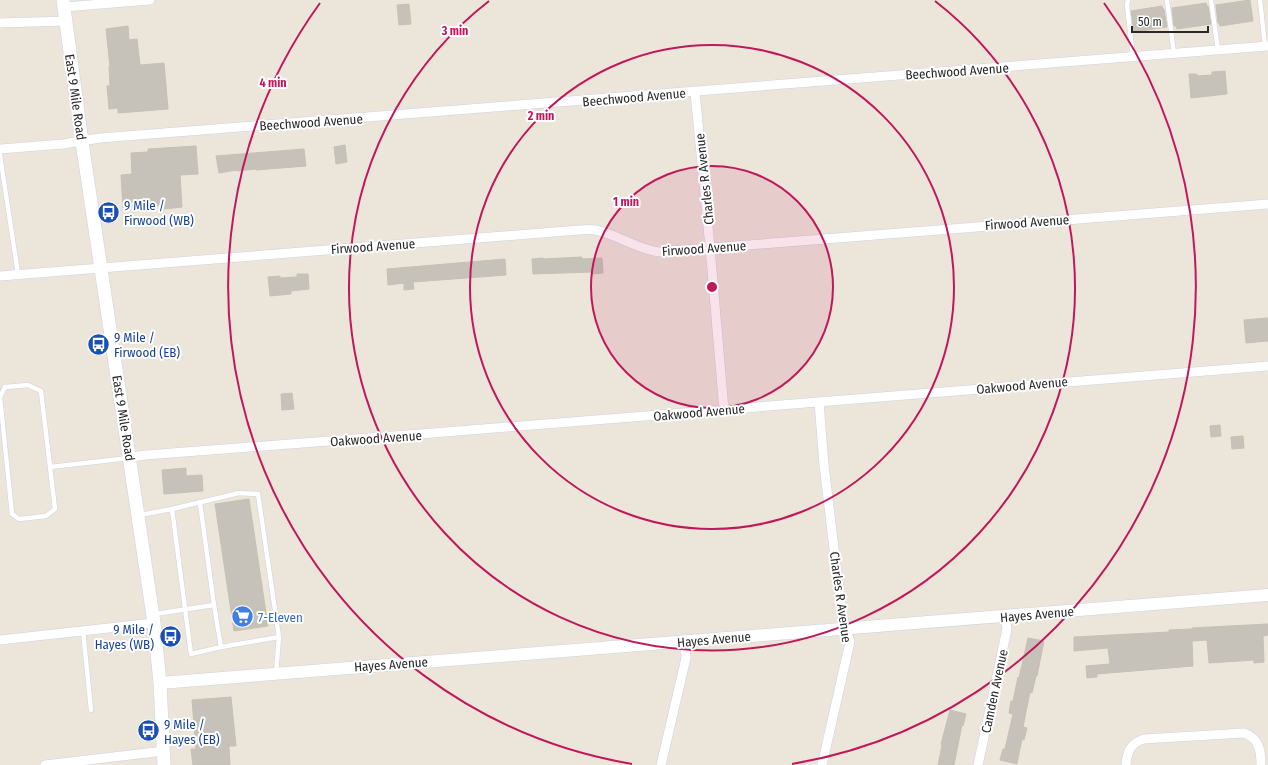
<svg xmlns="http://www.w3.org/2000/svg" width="1268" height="765" font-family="'Fira Sans Condensed',sans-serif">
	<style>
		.building { fill: #c6c2ba; stroke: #c6c1b4 }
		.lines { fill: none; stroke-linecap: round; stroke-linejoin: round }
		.service-casing { stroke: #cfd1e2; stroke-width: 5.5 }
		.minor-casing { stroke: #cfd1e2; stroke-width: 10 }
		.tertiary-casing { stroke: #cfd1e2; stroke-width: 13 }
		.secondary-casing { stroke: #cfd1e2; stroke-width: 14 }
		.service { stroke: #fff; stroke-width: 4.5 }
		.minor { stroke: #fff; stroke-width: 9 }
		.tertiary { stroke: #fff; stroke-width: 12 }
		.secondary { stroke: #fff; stroke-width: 13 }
		.ring { fill: none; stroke: #c2185b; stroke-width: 2 }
		.labels { text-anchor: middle; stroke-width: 4; stroke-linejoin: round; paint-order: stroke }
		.street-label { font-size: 13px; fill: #282828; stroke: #fff }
		.transit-label { font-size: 13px; fill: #164399; stroke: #fff; text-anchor: start }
		.shop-label { font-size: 13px; fill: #366cbe; stroke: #fff; text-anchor: start }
		.centre { fill: #c2185b; stroke: #fff; stroke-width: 2 }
		.ring-label { font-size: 12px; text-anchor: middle; font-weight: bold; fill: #c2185b; stroke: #fff; stroke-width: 4; stroke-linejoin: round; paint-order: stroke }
	</style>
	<rect width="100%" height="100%" fill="#ebe5da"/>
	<g class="building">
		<path d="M1250,0L1253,21L1220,26L1219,23H1218L1216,5Z"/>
		<path d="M1206,3L1207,6H1208L1211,24L1177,29L1176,26H1174L1172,8Z"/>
		<path d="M409,4L411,24L399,25L397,5Z"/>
		<path d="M1162,6L1163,9H1164L1167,27L1134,32L1131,11Z"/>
		<path d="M128,26L129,40L137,39L140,65L164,63L168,109L118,113V108L109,109L107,86H110L109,67H110L106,29Z"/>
		<path d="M1225,71L1227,94L1191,98L1189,74H1197V76L1212,75V72Z"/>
		<path d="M345,145L347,162L336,164L334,147Z"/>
		<path d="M196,146L198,174L180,175L182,207L164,209V205L123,208L121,175L132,174L131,153L148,152V149Z"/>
		<path d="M304,149L306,166L256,170V169L237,171V170L219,173L216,156Z"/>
		<path d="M582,257V259L602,258L603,273L592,274V272L533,274L532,259L543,258V259Z"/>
		<path d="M505,259L506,275L413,282L414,289L404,290V283L388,285L387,269Z"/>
		<path d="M297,274H308L309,289L291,291V294L270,296L268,277L280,276V278L297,277Z"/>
		<path d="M1268,318V341L1246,343L1244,320Z"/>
		<path d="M292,393L294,409L282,410L281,394Z"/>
		<path d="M1220,425L1221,436L1211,437L1210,426Z"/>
		<path d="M1243,436L1244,448L1232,449L1231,437Z"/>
		<path d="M186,468V476L202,475L203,491L164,494L162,470Z"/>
		<path d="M249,499L268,626L234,631L215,504Z"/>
		<path d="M1268,624V635L1263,636L1264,662L1254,663V660L1209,663L1207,640L1192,641L1193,666L1097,674V677L1087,678L1086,666L1110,664L1108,648L1074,651V637L1169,632V630L1192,629V628Z"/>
		<path d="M1028,638L1044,641L1037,676H1036L1032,693L1030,692L1023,727L1027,728L1024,740L1022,739L1017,764L1000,760L1003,749H1005L1013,714L1009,713L1011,701H1013L1018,677L1019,678Z"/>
		<path d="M231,697L236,746H229L230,765H193L191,749H196L192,700Z"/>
		<path d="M950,710L966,714L963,726L962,725L954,765H938L942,745L941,744Z"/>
	</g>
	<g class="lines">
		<defs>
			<g id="service">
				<path d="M1128,0L1127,5L1133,57"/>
				<path d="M1167,0L1174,54"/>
				<path d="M1211,0L1218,50"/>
				<path d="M1260,0L1265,46"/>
				<path d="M0,155L18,274"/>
				<path d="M50,467L41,391L28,385L5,387L0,397L12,514L19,519L46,516L55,509L50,467L129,458"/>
				<path d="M200,503L214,605"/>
				<path d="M172,509L191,654L221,647"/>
				<path d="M140,515L172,509L239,493L258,494L279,637L221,647L214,605L155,614"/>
				<path d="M83,631L91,710"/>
				<path d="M276,673L279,637"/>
			</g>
			<g id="minor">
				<path d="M64,7L150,0"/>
				<path d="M0,23L66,21"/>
				<path d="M695,92L710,247L724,410"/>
				<path d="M0,149L63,144L100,138L1268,46"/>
				<path d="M0,276L579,230C584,230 590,229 595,230C617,234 636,249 659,252L1268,204"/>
				<path d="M819,402L824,465L842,615L850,642L822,765"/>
				<path d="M130,457L146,455L433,433L1268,366"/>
				<path d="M0,640L154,623"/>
				<path d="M45,765L164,751"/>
				<path d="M661,765L686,658L685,642"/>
				<path d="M978,765L1007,629L1005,616"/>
				<path d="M1126,765C1127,751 1131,743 1144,739L1244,733C1259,738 1261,751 1261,765"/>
			</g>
			<path id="tertiary" d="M160,683L1268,595"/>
			<path id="secondary" d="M63,0L82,142L154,623L160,683L164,765"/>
		</defs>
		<use href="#service" class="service-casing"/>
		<use href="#minor" class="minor-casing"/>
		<use href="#tertiary" class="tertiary-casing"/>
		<use href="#secondary" class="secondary-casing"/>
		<use href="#service" class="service"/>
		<use href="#minor" class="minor"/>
		<use href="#tertiary" class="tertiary"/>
		<use href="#secondary" class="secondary"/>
	</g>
	<circle cx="712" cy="287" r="121" fill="#c2185b" fill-opacity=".12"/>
	<g class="ring">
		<circle cx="712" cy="287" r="121"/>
		<circle cx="712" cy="287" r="242"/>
		<path d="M935 1A363 363 0 1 1 489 1"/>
		<path d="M632 764A484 484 0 0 1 320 3M1104 3A484 484 0 0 1 792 764"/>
	</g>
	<defs>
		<symbol id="bus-disc" viewBox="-11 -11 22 22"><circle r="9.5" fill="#1a4fb4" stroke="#fff"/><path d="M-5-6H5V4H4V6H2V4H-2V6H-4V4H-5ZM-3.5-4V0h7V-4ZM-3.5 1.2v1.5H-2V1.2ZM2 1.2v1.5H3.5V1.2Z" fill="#fff"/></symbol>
		<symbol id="supermarket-disc" viewBox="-11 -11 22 22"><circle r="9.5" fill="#3f7fe0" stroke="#fff"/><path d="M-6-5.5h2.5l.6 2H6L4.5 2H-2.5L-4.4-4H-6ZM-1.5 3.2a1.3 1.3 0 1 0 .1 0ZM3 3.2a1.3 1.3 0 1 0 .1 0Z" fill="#fff"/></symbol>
	</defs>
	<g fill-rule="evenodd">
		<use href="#bus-disc" x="96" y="200" width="25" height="25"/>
		<use href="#bus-disc" x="86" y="332" width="25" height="25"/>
		<use href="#supermarket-disc" x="230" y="604" width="25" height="25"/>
		<use href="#bus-disc" x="158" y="624" width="25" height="25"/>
		<use href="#bus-disc" x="136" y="718" width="25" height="25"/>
	</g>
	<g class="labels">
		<g class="street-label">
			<text transform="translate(957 71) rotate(-4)" y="5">Beechwood Avenue</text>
			<text transform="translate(76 97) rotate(82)" y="5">East 9 Mile Road</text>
			<text transform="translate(634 97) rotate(-5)" y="5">Beechwood Avenue</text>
			<text transform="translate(311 122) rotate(-4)" y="5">Beechwood Avenue</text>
			<text transform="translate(704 179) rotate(-96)" y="5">Charles R Avenue</text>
			<text transform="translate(1027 222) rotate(-4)" y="5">Firwood Avenue</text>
			<text transform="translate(373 246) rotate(-4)" y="5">Firwood Avenue</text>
			<text transform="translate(704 248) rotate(-4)" y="5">Firwood Avenue</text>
			<text transform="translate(1022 385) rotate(-5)" y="5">Oakwood Avenue</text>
			<text transform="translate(699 412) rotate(-5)" y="5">Oakwood Avenue</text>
			<text transform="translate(124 418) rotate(81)" y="5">East 9 Mile Road</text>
			<text transform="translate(376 438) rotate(-4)" y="5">Oakwood Avenue</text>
			<text transform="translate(841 597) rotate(82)" y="5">Charles R Avenue</text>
			<text transform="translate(1037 614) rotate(-5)" y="5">Hayes Avenue</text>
			<text transform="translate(714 639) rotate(-5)" y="5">Hayes Avenue</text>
			<text transform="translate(391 664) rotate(-4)" y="5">Hayes Avenue</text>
			<text transform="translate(994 691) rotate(-78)" y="5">Camden Avenue</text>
		</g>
		<g class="transit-label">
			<text x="124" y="210">9 Mile /<tspan x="124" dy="15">Firwood (WB)</tspan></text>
			<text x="114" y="342">9 Mile /<tspan x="114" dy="15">Firwood (EB)</tspan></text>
			<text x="154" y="634" text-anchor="end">9 Mile /<tspan x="154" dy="15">Hayes (WB)</tspan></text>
			<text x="164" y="729">9 Mile /<tspan x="164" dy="15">Hayes (EB)</tspan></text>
		</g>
		<g class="shop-label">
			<text x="258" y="622">7-Eleven</text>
		</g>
	</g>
	<circle cx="712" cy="287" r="6" class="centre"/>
	<g class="ring-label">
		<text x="455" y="35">3 min</text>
		<text x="273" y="87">4 min</text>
		<text x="541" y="120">2 min</text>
		<text x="626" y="206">1 min</text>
	</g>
	<path d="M1132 26v6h76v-6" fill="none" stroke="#282828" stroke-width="2"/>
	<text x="1138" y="26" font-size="12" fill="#282828" stroke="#ffffff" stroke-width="3" paint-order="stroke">50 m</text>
</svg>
